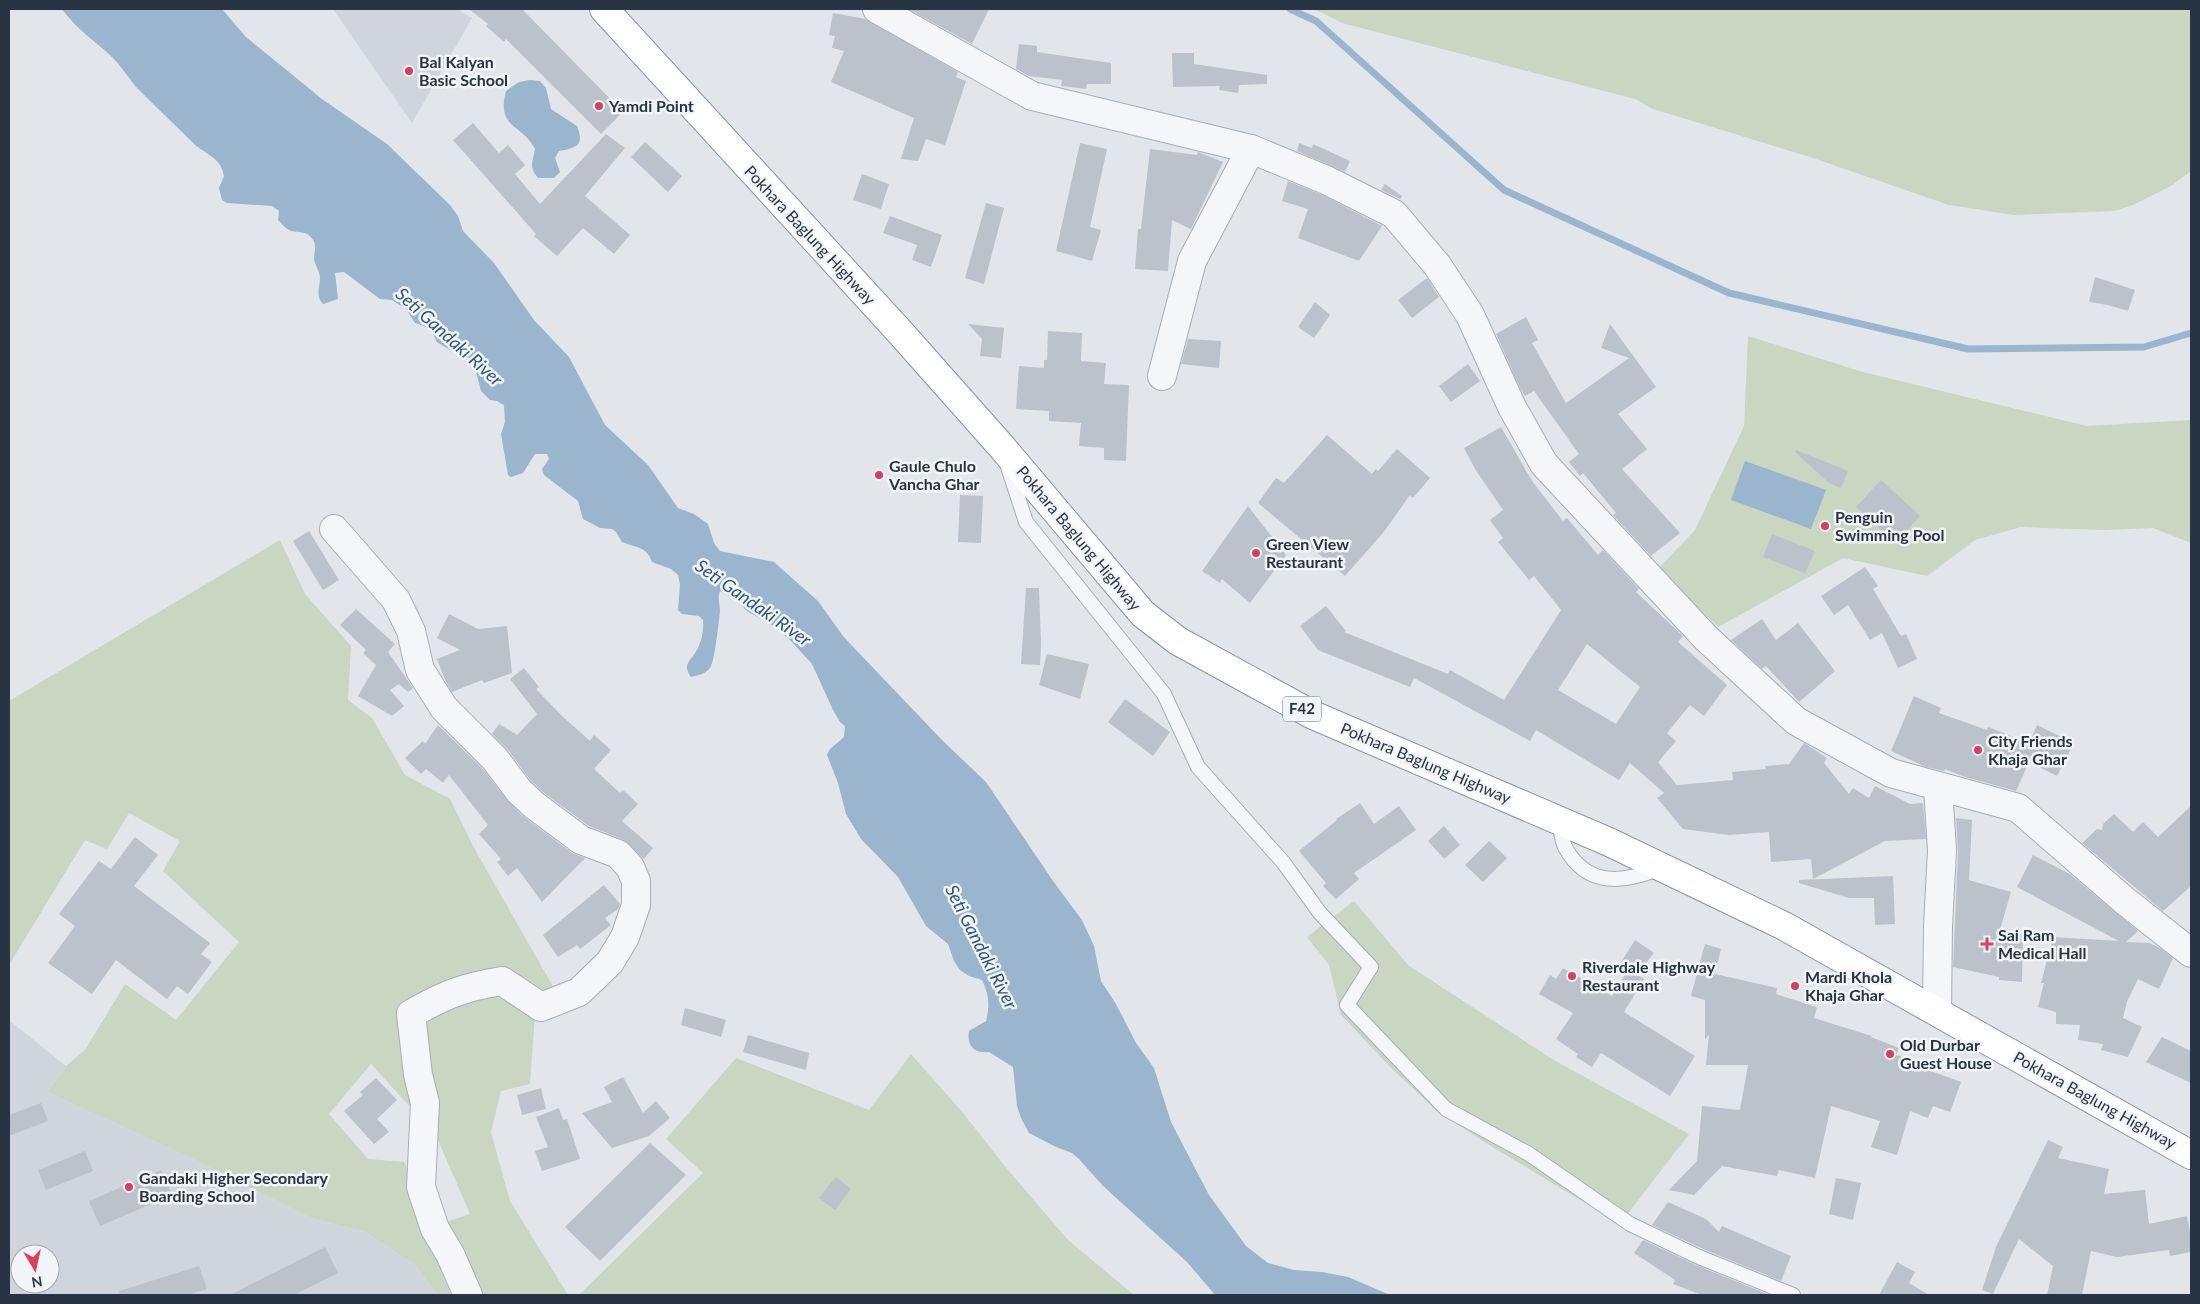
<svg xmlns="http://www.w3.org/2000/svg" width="2200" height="1304" font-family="Lato,sans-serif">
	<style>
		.built { fill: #d0d5dd; fill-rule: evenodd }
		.green { fill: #c8d6c2 }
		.water { fill: #9ab5cd }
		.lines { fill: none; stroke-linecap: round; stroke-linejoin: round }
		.stream { stroke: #9ab5cd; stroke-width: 7 }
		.building { fill: #bbc2cb; fill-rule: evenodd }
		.service-casing { stroke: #a6adb6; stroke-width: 16 }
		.minor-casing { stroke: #a6adb6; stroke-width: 30 }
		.trunk-casing { stroke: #8893a3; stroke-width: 30 }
		.service { stroke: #f5f6f9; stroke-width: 14 }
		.minor { stroke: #f5f6f9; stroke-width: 28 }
		.trunk { stroke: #fff; stroke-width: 28 }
		.poi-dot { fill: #d83f5c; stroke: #f2f5f8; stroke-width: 2 }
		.labels { text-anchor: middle; stroke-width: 5; stroke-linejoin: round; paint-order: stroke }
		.shield { fill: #f2f5f8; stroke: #656e7a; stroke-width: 1 }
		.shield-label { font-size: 15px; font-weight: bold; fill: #283444 }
		.poi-label { font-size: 16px; font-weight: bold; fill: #283444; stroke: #f2f5f8; text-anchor: start }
		.street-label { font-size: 16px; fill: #283444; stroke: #f2f5f8 }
		.water-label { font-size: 18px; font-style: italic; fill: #2f547b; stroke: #f2f5f8 }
	</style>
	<rect width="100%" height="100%" fill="#e2e6eb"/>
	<g class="built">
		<path d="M333,9H457L472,18L412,123Z"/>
		<path d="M9,1020L66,1066L47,1092L187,1156L311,1218L365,1232L416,1266L438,1295H9ZM20,1254H50V1284H20Z"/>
	</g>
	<g class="green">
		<path d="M1315,9H2191V171L2171,186L2133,205L2114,211L2014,215L1949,205L1810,157L1653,109L1635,99L1342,23Z"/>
		<path d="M1748,336L1863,372L2087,426L2191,420V543L2153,528L2104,530L2021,527L1975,540L1927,576L1843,558L1718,627L1658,569L1695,530L1744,426Z"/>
		<path d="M280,540L305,594L351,646L348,700L372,718L405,775L450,799L474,848L555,990L538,999L504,971L400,1010L413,1110L371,1064L329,1114L368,1159L405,1162L417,1212L451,1295H438L416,1266L365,1232L311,1218L187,1156L47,1092L66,1066L85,1050L125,984L176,1020L239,942L163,871L180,841L129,813L107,849L85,840L9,965V701Z"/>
		<path d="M1354,901L1408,965L1552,1059L1689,1134L1620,1224L1486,1143L1437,1111L1391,1068L1341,1015L1329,965L1307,937Z"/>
		<path d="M500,987L535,1015L530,1084L501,1091L491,1132L510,1201L568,1295H481L446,1222L470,1214L434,1131L425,1018Z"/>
		<path d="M911,1054L964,1114L1003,1164L1068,1240L1134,1295H579L703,1173L666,1139L736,1058L869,1110Z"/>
	</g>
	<g class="water">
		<path d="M62,9H222L246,37L322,99L387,144L450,205L458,216L463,231L494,263L534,320L569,357L605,425L648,465L678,508L694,514L708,524L714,543L720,551L774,562L818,601L843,636L857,651L943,741L986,782L1053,881L1082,920L1094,946L1101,981L1116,1004L1136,1043L1154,1068L1171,1122L1209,1195L1246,1246L1268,1263L1294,1270L1322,1272L1348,1277L1390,1295H1215L1187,1262L1103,1186L1079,1159L1072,1153L1054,1146L1029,1133L1021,1118L1017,1106L1013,1067L989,1052C975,1054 966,1046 969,1031L986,1021C990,1006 989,994 982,980L969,976L960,970L954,961L948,944L926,926L898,877L861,839L846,814L838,783L827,755L830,749L844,737L845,726L840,722L833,710L812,664L792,642L775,627L747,611L735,599L720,591C717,598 720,604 720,611C719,621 715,658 711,666C707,674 699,675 691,677C681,664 692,660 698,648C702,639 704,630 703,620L699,616L682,614L678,610L680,585L678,575L671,569L652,562C647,546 636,548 622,542L616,532L612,529L600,528L583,519L578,501L544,475L542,469L549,459L547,454H535L523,473L511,477L508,475L501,434L505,422L504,405L497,401L490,400L481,391L474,364L471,359L450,350L437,342L430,328L415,323L406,309L392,300L380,299L344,272L335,273L338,299L323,304C315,296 320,287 320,278C320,271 315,266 314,259C314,253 317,246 313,240C306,229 298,234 289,230C285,228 281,223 278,220L279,211L272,206L227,203L222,200L219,188L224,176C221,156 203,154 191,141C173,123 154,105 136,87C128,77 121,66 112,57C95,41 75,28 62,9Z"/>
		<path d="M530,80L540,81L546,88L551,109L577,126C585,146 576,148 559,151L555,158L560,172L554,178H538C528,166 533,162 535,149C522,123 496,129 506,91L519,82Z"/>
		<path d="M1745,461L1826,490L1811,529L1731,500Z"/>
	</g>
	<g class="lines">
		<path class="stream" d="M1290,9L1316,21L1504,190L1729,293L1968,349L2144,347L2191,333"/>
	</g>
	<g class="building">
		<path d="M469,9H522L623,112L601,134L506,39L504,42L486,26L488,24Z"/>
		<path d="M908,9H989L972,44Z"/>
		<path d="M833,13L866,19L958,72L956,77L966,81L945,145L926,139L918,161L901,159L914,118L831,82L844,51L832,48L835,36L829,35Z"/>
		<path d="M1019,44L1037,46V52L1111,63V84H1087L1086,89L1061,86L1062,80L1029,76L1016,69Z"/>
		<path d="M1172,53H1194V64L1267,75V84L1239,85L1238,93L1219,90L1220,86L1173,87Z"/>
		<path d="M473,123L499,153L508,145L525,165L515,174L540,204L606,134L625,148L585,196L630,235L614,254L583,228L557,256L534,236L536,234L453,140Z"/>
		<path d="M645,142L682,176L668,192L631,157Z"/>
		<path d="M1080,143L1107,149L1090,227L1101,230L1092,261L1056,251Z"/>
		<path d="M1299,143L1312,148L1313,144L1350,161L1345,172L1297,151Z"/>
		<path d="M1150,149L1197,155L1198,152L1223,162L1191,229L1172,220L1168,271L1135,269L1138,229H1141Z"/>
		<path d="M862,174L889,184L881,209L853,200Z"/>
		<path d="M1288,181L1320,194L1382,226L1359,261L1298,238L1308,209L1282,201Z"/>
		<path d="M1385,184L1402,196L1400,199L1381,190Z"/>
		<path d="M986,203L1004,208L984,284L965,278Z"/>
		<path d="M890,216L942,235L931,267L912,260L917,245L883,233Z"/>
		<path d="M2095,277L2135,290L2128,311L2108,305L2089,302Z"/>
		<path d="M1427,278L1439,297L1412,318L1398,300Z"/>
		<path d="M1315,302L1330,315L1314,338L1298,327Z"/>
		<path d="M1526,317L1538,340L1532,343L1566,403L1629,358L1601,348L1610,324L1656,387L1618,414L1647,449L1622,469L1680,533L1651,556L1613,515L1616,513L1583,473L1580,476L1569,462L1579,454L1534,391L1525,396L1520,388L1496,334Z"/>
		<path d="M968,324L1004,328L1001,358L980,356L982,339Z"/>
		<path d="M1048,331L1082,333L1081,361L1106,363L1104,384L1129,385L1126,461L1104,460V448L1079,446L1081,423L1049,421V411L1016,409L1019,366L1044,368V360H1047Z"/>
		<path d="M1188,339L1221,341L1219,368L1181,364Z"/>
		<path d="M1468,364L1480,381L1451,402L1439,386Z"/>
		<path d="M1501,427L1532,481L1563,521L1567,518L1598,555L1603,550L1639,589L1636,592L1683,636L1678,642L1727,685L1704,716L1690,705L1667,733L1676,741L1658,762L1677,785L1733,780L1732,772L1766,769L1765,766L1789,764L1804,743L1827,758L1824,763L1849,794L1853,788L1869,798L1875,786L1910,804L1923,803L1926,839L1885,841L1813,879L1811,859L1771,862L1769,832L1729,835L1683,829L1657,798L1664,793L1630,763L1619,780L1536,730L1530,741L1414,678L1410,687L1318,650L1300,626L1326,606L1346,631L1344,632L1448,674L1450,670L1504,700L1561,610L1534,576L1529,580L1498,542L1503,538L1490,520L1503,510L1475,469L1464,448ZM1587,644L1640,687L1616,724L1558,690Z"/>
		<path d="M1327,435L1372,474L1376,469L1378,471L1397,449L1430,478L1413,498L1410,495L1383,533L1345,576L1258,503L1276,478L1284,483Z"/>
		<path d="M1796,450L1848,471L1841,488L1829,483L1795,452Z"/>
		<path d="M1881,480L1920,516L1895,543L1856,507Z"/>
		<path d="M960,495L983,496L981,543L958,542Z"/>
		<path d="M1248,506L1286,555L1250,603L1222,579L1220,583L1202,571Z"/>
		<path d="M309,531L339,580L323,590L293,541Z"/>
		<path d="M1772,534L1815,551L1805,573L1763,557Z"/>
		<path d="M1865,567L1878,586L1873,589L1901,636L1906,634L1917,659L1898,668L1882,633L1870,640L1848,605L1834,615L1821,596Z"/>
		<path d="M1026,588H1039L1041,643L1040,665L1021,664Z"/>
		<path d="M356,609L395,644L388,652L413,688L408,692L399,684L390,690L404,706L392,716L358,696L376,665L363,653L366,650L340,625Z"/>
		<path d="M449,614L478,629L507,626L512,673L484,683L482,680L452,692L446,682L437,659L460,650L437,638Z"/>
		<path d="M1762,619L1776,640L1798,623L1835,671L1799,702L1766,666L1762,669L1731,640Z"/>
		<path d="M1047,654L1089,664L1080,699L1039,685Z"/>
		<path d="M524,668L539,687L536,689L561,715L590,741L594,735L611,750L594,769L620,793L623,790L638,804L622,821L653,848L644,859L624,840L589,826L544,793L531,781L508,750L492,734L499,724L517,735L537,714L510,679Z"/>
		<path d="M1914,696L1941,708L1939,713L1987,730L1988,727L2029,743L2037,725L2074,743L2057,776L2029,762L2016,791L1965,777L1945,769L1944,771L1926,767L1891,751Z"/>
		<path d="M1125,699L1170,732L1153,756L1108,722Z"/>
		<path d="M438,725L483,769L507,800L523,816L572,853L585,858L542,902L517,868L508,876L497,862L501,859L479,834L488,825L449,775L443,783L426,769L421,774L405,758L423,741L425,744Z"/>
		<path d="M1360,803L1374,824L1399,806L1416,830L1354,873L1359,879L1336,899L1323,886L1326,883L1299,851L1337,820L1336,819Z"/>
		<path d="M2191,806V886L2163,911L2082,843L2097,829L2102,830L2103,824L2114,814L2133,832L2143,822L2158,837Z"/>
		<path d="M1956,818L1972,820L1969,880L2011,892L1999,933L2023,934L2022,982L1999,980V977L1953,967L1958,852Z"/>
		<path d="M1444,826L1460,845L1444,859L1428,841Z"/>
		<path d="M135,837L158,855L134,886L210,943L201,954L212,962L188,994L177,986L167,999L116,960L92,994L48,963L75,926L59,914L99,861L111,869Z"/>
		<path d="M1489,841L1507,858L1483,882L1465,865Z"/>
		<path d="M2033,855L2070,874L2138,931L2126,942L2149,943L2160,948L2173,958L2159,989L2138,979L2127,1002L2123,1018L2142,1027L2128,1057L2101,1050L2103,1044L2078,1040L2080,1025L2056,1024V1012L2038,1007L2044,983H2041L2053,937L2119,941L2017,887Z"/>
		<path d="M1893,876L1895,924L1875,925L1874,898H1849L1799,883V880Z"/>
		<path d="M604,885L620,904L618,909L605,918L611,925L580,949L577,945L558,957L543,935Z"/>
		<path d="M1635,940L1654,953L1638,973L1621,962Z"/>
		<path d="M1705,944L1721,949L1715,974L1777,988L1776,994L1817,1007L1814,1018L1872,1036L1871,1037L1899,1048L1896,1055L1925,1063L1923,1068L1961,1082L1950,1112L1933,1106L1928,1118L1910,1111L1897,1155L1871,1147L1880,1121L1831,1106L1815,1178L1779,1170L1777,1176L1722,1166L1694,1195L1669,1190L1697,1161L1702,1106L1740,1110L1748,1065H1706L1709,1034L1705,1040V1000L1691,996Z"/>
		<path d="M1563,968L1612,996L1628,970L1644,979L1624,1012L1695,1056L1670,1096L1601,1053L1592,1067L1576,1057L1578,1054L1556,1039L1573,1013L1539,994L1550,975L1556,979Z"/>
		<path d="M685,1008L726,1020L721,1037L681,1025Z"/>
		<path d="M748,1035L809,1053L806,1070L743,1052Z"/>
		<path d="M2162,1037L2191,1051V1083L2146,1062Z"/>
		<path d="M623,1077L643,1113L656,1101L670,1118L649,1136L612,1148L582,1113L612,1102L604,1087Z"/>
		<path d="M376,1078L397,1100L377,1119L389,1132L374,1144L344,1111L363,1095L360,1092Z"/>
		<path d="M541,1088L546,1109L522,1115L517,1095Z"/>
		<path d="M41,1103L48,1121L9,1136V1115Z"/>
		<path d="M559,1108L563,1120L567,1119L580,1159L542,1171L535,1151L548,1147L536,1117Z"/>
		<path d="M2048,1140L2063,1147L2058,1158L2109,1169L2104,1194L2145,1190L2149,1224L2187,1216L2191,1237V1252L2170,1256L2169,1250L2117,1257L2091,1251L2082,1295H2047L2053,1266L2019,1239L1993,1294L1982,1290L1996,1247Z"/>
		<path d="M650,1143L686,1175L600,1261L565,1227Z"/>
		<path d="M85,1151L93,1171L46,1190L38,1170Z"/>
		<path d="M161,1170L172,1195L100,1226L89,1201Z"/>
		<path d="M836,1177L851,1189L835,1210L819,1198Z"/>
		<path d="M1836,1178L1861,1183L1853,1220L1829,1214Z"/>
		<path d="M1668,1202L1706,1219L1719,1232L1722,1226L1791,1256L1781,1281L1703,1249L1652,1225Z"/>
		<path d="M1643,1240L1696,1265L1770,1295H1702L1673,1284L1675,1280L1634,1253Z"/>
		<path d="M325,1247L338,1273L294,1295H230Z"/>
		<path d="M1897,1262L1915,1272L1909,1283L1929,1295H1879Z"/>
		<path d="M199,1266L207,1289L187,1295H120L119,1291Z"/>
	</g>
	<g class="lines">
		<defs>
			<g id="service">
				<path d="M1007,464L1026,522L1164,694L1198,767L1283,862L1320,913L1371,967L1347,1005L1446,1109L1529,1154L1630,1224L1699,1257L1793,1295"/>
				<path d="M1559,820C1561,828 1561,839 1565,847C1587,888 1624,883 1660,868"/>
			</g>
			<g id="minor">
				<path d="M877,9L1032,96L1251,149L1326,180L1394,214L1437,265L1470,315L1512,407L1544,464L1706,638L1796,721L1891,773L2018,808L2125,901L2191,953"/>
				<path d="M1162,376L1192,261L1251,149"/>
				<path d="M334,529L396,600L411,631L420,670L444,708L495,759L519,791L534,805L581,840L618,854L630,867L636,881V905L625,937L610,962L579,992L541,1007L502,981C464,987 444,995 411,1014L418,1075L425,1103L421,1187L435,1229L450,1254L468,1295"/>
				<path d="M1937,1011L1938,926L1942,851L1938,787"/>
			</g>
			<path id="trunk" d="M604,9L899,331L1001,446L1143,614L1178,641L1313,715L1609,842L1784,926L2191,1155"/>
		</defs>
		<use href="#service" class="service-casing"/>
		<use href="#minor" class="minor-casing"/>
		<use href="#trunk" class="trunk-casing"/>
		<use href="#service" class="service"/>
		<use href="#minor" class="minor"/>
		<use href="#trunk" class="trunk"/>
	</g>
	<g class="poi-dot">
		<circle cx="409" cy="71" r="5"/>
		<circle cx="599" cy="106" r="5"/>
		<circle cx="879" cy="475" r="5"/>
		<circle cx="1825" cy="526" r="5"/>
		<circle cx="1256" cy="553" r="5"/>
		<circle cx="1978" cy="750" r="5"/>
		<path d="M1984.5 936.5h5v5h5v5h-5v5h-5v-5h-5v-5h5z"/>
		<circle cx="1572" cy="976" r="5"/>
		<circle cx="1795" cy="986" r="5"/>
		<circle cx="1890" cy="1054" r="5"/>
		<circle cx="129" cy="1187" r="5"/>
	</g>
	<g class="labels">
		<rect class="shield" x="1283" y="696.5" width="38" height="25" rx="4"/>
		<g class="shield-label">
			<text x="1302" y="714">F42</text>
		</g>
		<g class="poi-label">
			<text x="419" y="68">Bal Kalyan<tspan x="419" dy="18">Basic School</tspan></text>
			<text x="609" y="112">Yamdi Point</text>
			<text x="889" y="472">Gaule Chulo<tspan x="889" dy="18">Vancha Ghar</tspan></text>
			<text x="1835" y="523">Penguin<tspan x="1835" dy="18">Swimming Pool</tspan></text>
			<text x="1266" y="550">Green View<tspan x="1266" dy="18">Restaurant</tspan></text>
			<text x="1988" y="747">City Friends<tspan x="1988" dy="18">Khaja Ghar</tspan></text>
			<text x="1998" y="941">Sai Ram<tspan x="1998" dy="18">Medical Hall</tspan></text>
			<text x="1582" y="973">Riverdale Highway<tspan x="1582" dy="18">Restaurant</tspan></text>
			<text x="1805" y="983">Mardi Khola<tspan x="1805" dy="18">Khaja Ghar</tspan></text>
			<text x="1900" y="1051">Old Durbar<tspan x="1900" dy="18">Guest House</tspan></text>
			<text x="139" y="1184">Gandaki Higher Secondary<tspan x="139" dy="18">Boarding School</tspan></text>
		</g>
		<g class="street-label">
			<text transform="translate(810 235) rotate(47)" y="6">Pokhara Baglung Highway</text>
			<text transform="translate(1079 538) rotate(50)" y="6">Pokhara Baglung Highway</text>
			<text transform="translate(1426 763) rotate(23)" y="6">Pokhara Baglung Highway</text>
			<text transform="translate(2095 1100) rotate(29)" y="6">Pokhara Baglung Highway</text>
		</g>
		<g class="water-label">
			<text transform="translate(449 337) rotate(42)" y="6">Seti Gandaki River</text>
			<text transform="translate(753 603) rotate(35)" y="6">Seti Gandaki River</text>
			<text transform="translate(981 947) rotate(63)" y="6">Seti Gandaki River</text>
		</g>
	</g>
	<rect width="2200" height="1304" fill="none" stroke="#283444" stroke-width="20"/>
	<g transform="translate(35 1269) rotate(171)"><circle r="24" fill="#f2f5f8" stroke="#a1a8b0"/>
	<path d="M0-4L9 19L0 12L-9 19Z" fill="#d83f5c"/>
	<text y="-8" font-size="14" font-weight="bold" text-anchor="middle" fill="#283444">N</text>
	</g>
</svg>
